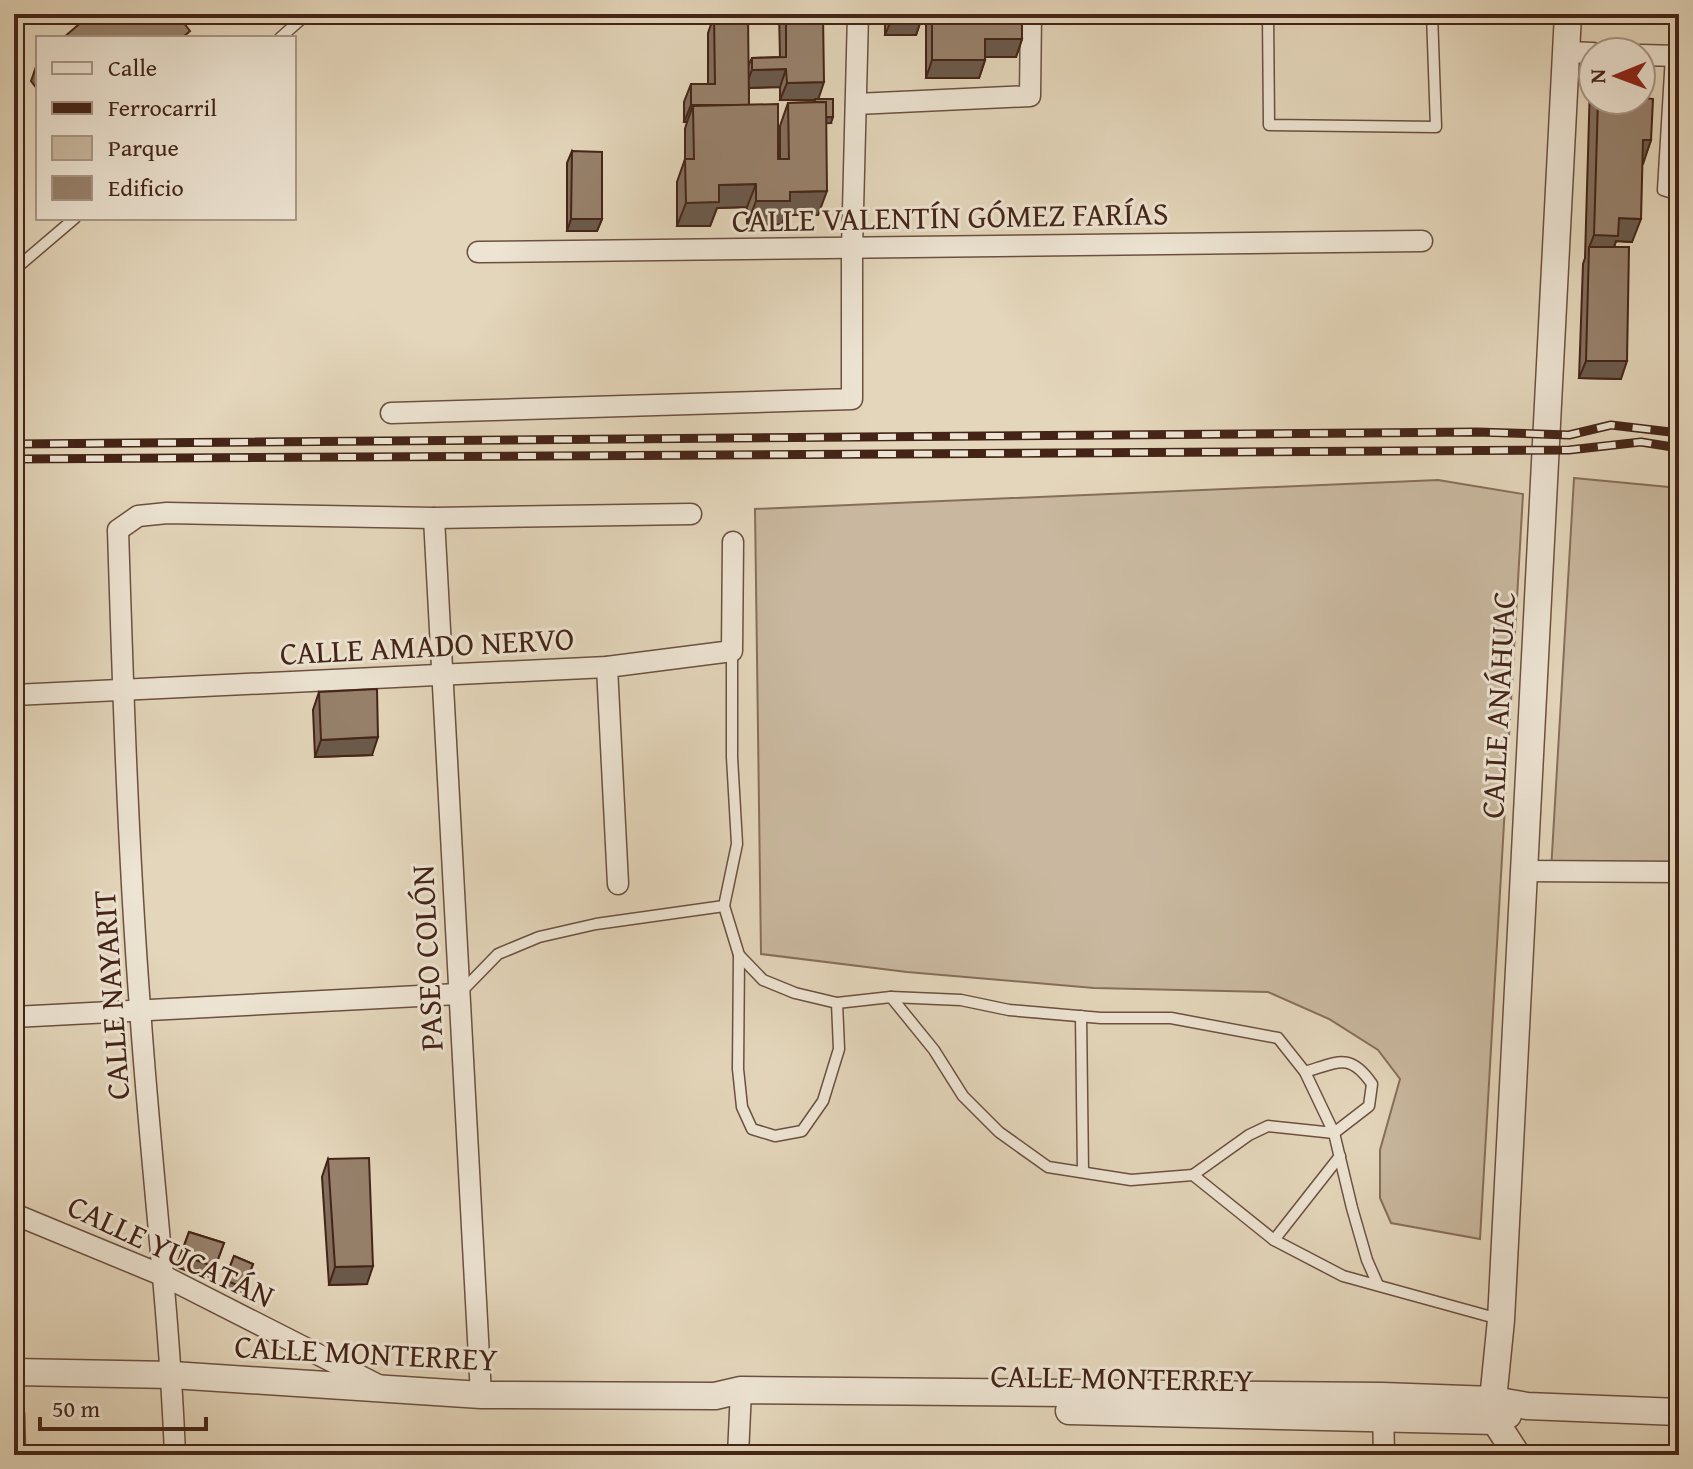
<svg xmlns="http://www.w3.org/2000/svg" width="1693" height="1469" font-family="'Gentium Book Plus',serif">
	<style>
		.green { fill: #c9b89f; stroke: #866e5b; stroke-width: 2 }
		.lines { fill: none; stroke-linecap: round; stroke-linejoin: round }
		.service-casing { stroke: #6c5040; stroke-width: 13 }
		.minor-casing { stroke: #6c5040; stroke-width: 23 }
		.tertiary-casing { stroke: #6c5040; stroke-width: 29 }
		.service { stroke: #ede4d3; stroke-width: 10 }
		.minor { stroke: #ede4d3; stroke-width: 20 }
		.tertiary { stroke: #ede4d3; stroke-width: 26 }
		.rail-casing { stroke: #442417; stroke-width: 9 }
		.rail { stroke: #ede4d3; stroke-width: 6; stroke-dasharray: 18; stroke-linecap: butt }
		.wall { fill: #826f5d; stroke: #442417; stroke-width: 2; fill-rule: evenodd }
		.shaded-wall { fill: #6a5a4c; stroke: #442417; stroke-width: 2 }
		.building { fill: #97816c; stroke: #442417; stroke-width: 2 }
		.labels { text-anchor: middle; stroke-width: 6; stroke-linejoin: round; paint-order: stroke }
		.street-label { font-size: 32px; fill: #442417; stroke: #ede4d3 }
	</style>
	<rect width="100%" height="100%" fill="#e4d6bb"/>
	<filter id="stains"><feTurbulence type="fractalNoise" baseFrequency=".0025" numOctaves="4"/><feColorMatrix values="0 0 0 0 .2 0 0 0 0 .09 0 0 0 0 .02 0 0 0 .5 -.17"/></filter>
	<radialGradient id="worn" r=".72"><stop offset=".6" stop-color="#630" stop-opacity="0"/><stop offset="1" stop-color="#630" stop-opacity=".3"/></radialGradient>
	<g class="green">
		<path d="M1574,478L1679,488V871H1551Z"/>
		<path d="M1438,480L1523,494L1480,1239L1391,1223L1380,1198V1150L1400,1079L1378,1050L1329,1019L1268,992L1094,988L907,972L761,954L755,509Z"/>
	</g>
	<g class="lines">
		<defs>
			<g id="service">
				<path d="M1268,14L1269,125L1436,127L1432,14"/>
				<path d="M280,38L307,14"/>
				<path d="M1671,56L1663,190L1679,195"/>
				<path d="M14,270L75,218"/>
				<path d="M724,906L739,955L738,1069L742,1107L752,1129L775,1136L802,1131L823,1101L839,1049L837,1003"/>
				<path d="M739,955L763,980L795,993L837,1003L891,997L934,1050L963,1096L999,1132L1048,1167L1131,1180L1193,1175L1274,1240L1343,1276L1499,1319"/>
				<path d="M461,992L498,954L539,937L596,924L724,906L737,844L732,757V651"/>
				<path d="M891,997L961,1000L1009,1010L1101,1018H1171L1278,1038L1305,1072L1334,1133L1352,1208L1367,1260L1378,1285"/>
				<path d="M1081,1016L1083,1172"/>
				<path d="M1193,1175L1249,1135L1268,1126L1334,1133L1369,1106L1372,1084C1350,1052 1338,1062 1305,1072"/>
				<path d="M1274,1240L1340,1156"/>
			</g>
			<g id="minor">
				<path d="M1567,52L1593,53"/>
				<path d="M1641,55L1679,56"/>
				<path d="M856,104L1030,96L1031,14"/>
				<path d="M478,252L1422,241"/>
				<path d="M391,413L852,399V249L858,14"/>
				<path d="M434,518L481,1395"/>
				<path d="M607,667L618,884"/>
				<path d="M14,695L607,667L732,651L733,542"/>
				<path d="M1523,871L1679,872"/>
				<path d="M14,1017L458,994"/>
				<path d="M14,1214L164,1276L380,1386"/>
				<path d="M1383,1407L1384,1455"/>
				<path d="M14,1415L15,1455"/>
				<path d="M175,1455C169,1305 150,1157 140,1008C128,849 123,689 118,530L138,516L167,513L434,518L691,514"/>
				<path d="M738,1455L741,1390"/>
			</g>
			<g id="tertiary">
				<path d="M14,1372L172,1375L481,1395L715,1396L741,1390L1382,1396L1493,1400L1527,1406L1679,1412"/>
				<path d="M1069,1411L1495,1421L1508,1415"/>
				<path d="M1517,1455L1495,1421L1493,1400L1501,1320L1568,14"/>
			</g>
		</defs>
		<use href="#service" class="service-casing"/>
		<use href="#minor" class="minor-casing"/>
		<use href="#tertiary" class="tertiary-casing"/>
		<use href="#service" class="service"/>
		<use href="#minor" class="minor"/>
		<use href="#tertiary" class="tertiary"/>
		<defs>
			<g id="rail">
				<path d="M14,444L1477,432L1569,435L1611,425L1679,433"/>
				<path d="M14,459L1569,450L1641,442L1679,448"/>
			</g>
		</defs>
		<use href="#rail" class="rail-casing"/>
		<use href="#rail" class="rail"/>
	</g>
	<g class="wall">
		<path d="M779,14H823L818,99L831,123H826L818,215H785L782,224L747,225V207L717,208L710,226H677V182L685,159V129L687,122H684V102L691,84H708V33L714,16L748,66L752,58L780,57ZM780,87V100H815L814,102L788,103L780,126V159H778L749,105V88Z"/>
		<path d="M885,14H920V23L916,35H885Z"/>
		<path d="M926,14H1022V39L1016,57H985V60L979,78H926Z"/>
		<path d="M38,61V90L31,81Z"/>
		<path d="M1593,77V100H1641L1646,98L1651,140L1642,164L1632,242L1616,241L1614,247L1621,379L1579,378L1583,264L1585,258L1590,84Z"/>
		<path d="M572,151L602,219L597,231H567V163Z"/>
		<path d="M319,692L372,755L315,757L313,710Z"/>
		<path d="M328,1159L367,1284L329,1285L322,1177Z"/>
		<path d="M189,1232L224,1243L211,1279L176,1267Z"/>
		<path d="M234,1256L253,1264L242,1294L222,1286Z"/>
	</g>
	<g class="shaded-wall">
		<path d="M890,23H920L916,35H885Z"/>
		<path d="M985,39H1022L1016,57H979Z"/>
		<path d="M932,60H985L979,78H926Z"/>
		<path d="M786,69L780,87L745,88L752,70Z"/>
		<path d="M824,82L818,100H780L787,83Z"/>
		<path d="M691,105H749L693,106L687,122H684Z"/>
		<path d="M833,117L831,123L813,124L815,118Z"/>
		<path d="M1643,140H1651L1643,164H1634Z"/>
		<path d="M756,184L747,207L717,208L710,226H677L686,203L719,185Z"/>
		<path d="M827,191L818,215H785L782,224L747,225L756,201L790,192Z"/>
		<path d="M1619,218L1641,219L1632,242L1616,241L1610,259L1589,248L1594,235Z"/>
		<path d="M571,219H602L597,231H567Z"/>
		<path d="M1586,361H1627L1621,379L1579,378Z"/>
		<path d="M378,737L372,755L315,757L321,740Z"/>
		<path d="M373,1266L367,1284L329,1285L335,1267Z"/>
	</g>
	<g class="building">
		<path d="M91,14H177L190,31L182,38H63Z"/>
		<path d="M786,14H823L824,82L787,83L786,69L752,70V58L786,57Z"/>
		<rect x="890" y="14" width="30" height="9"/>
		<path d="M932,14H1022V39H985V60H932Z"/>
		<path d="M748,15L749,105H691V84H715L714,16Z"/>
		<path d="M1641,62L1647,63L1646,98L1653,99L1651,140H1643L1641,219L1619,218L1618,236L1594,235L1598,100H1641Z"/>
		<path d="M815,99H833V117H826V102H815Z"/>
		<path d="M826,102L827,191L790,192V201H756V184L719,185V202L686,203L685,159H694L693,106L778,104V159H789L788,103Z"/>
		<path d="M572,151L602,152V219H571Z"/>
		<path d="M1589,247H1629L1627,361H1586Z"/>
		<path d="M377,689L378,737L321,740L319,692Z"/>
		<path d="M369,1158L373,1266L335,1267L328,1159Z"/>
		<path d="M189,1232L224,1243L215,1267L181,1255Z"/>
		<path d="M234,1256L253,1264L244,1288L225,1280Z"/>
	</g>
	<g class="labels">
		<g class="street-label">
			<text transform="translate(950 217) rotate(-1)" y="11">CALLE VALENTÍN GÓMEZ FARÍAS</text>
			<text transform="translate(427 646) rotate(-3)" y="11">CALLE AMADO NERVO</text>
			<text transform="translate(1498 705) rotate(-87)" y="11">CALLE ANÁHUAC</text>
			<text transform="translate(427 958) rotate(-93)" y="11">PASEO COLÓN</text>
			<text transform="translate(111 995) rotate(-94)" y="11">CALLE NAYARIT</text>
			<text transform="translate(171 1251) rotate(25)" y="11">CALLE YUCATÁN</text>
			<text transform="translate(366 1353) rotate(3)" y="11">CALLE MONTERREY</text>
			<text transform="translate(1122 1378) rotate(1)" y="11">CALLE MONTERREY</text>
		</g>
	</g>
	<rect width="1693" height="1469" fill="none" stroke="#e4d6bb" stroke-width="48"/>
	<rect x="16" y="16" width="1661" height="1437" fill="none" stroke="#442417" stroke-width="4"/>
	<rect x="24" y="24" width="1645" height="1421" fill="none" stroke="#442417" stroke-width="2"/>
	<rect x="36" y="36" width="260" height="184" fill="#ede4d3" stroke="#a99788" stroke-width="2"/>
	<rect x="52" y="62" width="40" height="12" fill="#ede4d3" stroke="#a99788" stroke-width="2"/>
	<text x="108" y="76" font-size="24" fill="#442417">Calle</text>
	<rect x="52" y="102" width="40" height="12" fill="#442417" stroke="#a99788" stroke-width="2"/>
	<text x="108" y="116" font-size="24" fill="#442417">Ferrocarril</text>
	<rect x="52" y="136" width="40" height="24" fill="#c9b89f" stroke="#a99788" stroke-width="2"/>
	<text x="108" y="156" font-size="24" fill="#442417">Parque</text>
	<rect x="52" y="176" width="40" height="24" fill="#97816c" stroke="#a99788" stroke-width="2"/>
	<text x="108" y="196" font-size="24" fill="#442417">Edificio</text>
	<g transform="translate(1617 76) rotate(269)"><circle r="38" fill="#ede4d3" stroke="#a99788" stroke-width="2"/>
	<path d="M0-6L14 30L0 20L-14 30Z" fill="#8f2418"/>
	<text y="-12" font-size="22" font-weight="bold" text-anchor="middle" fill="#442417">N</text>
	</g>
	<path d="M40 1417v12h166v-12" fill="none" stroke="#442417" stroke-width="4"/>
	<text x="52" y="1417" font-size="24" fill="#442417" stroke="#ede4d3" stroke-width="6" paint-order="stroke">50 m</text>
	<rect width="100%" height="100%" filter="url(#stains)"/>
	<rect width="100%" height="100%" fill="url(#worn)"/>
</svg>
